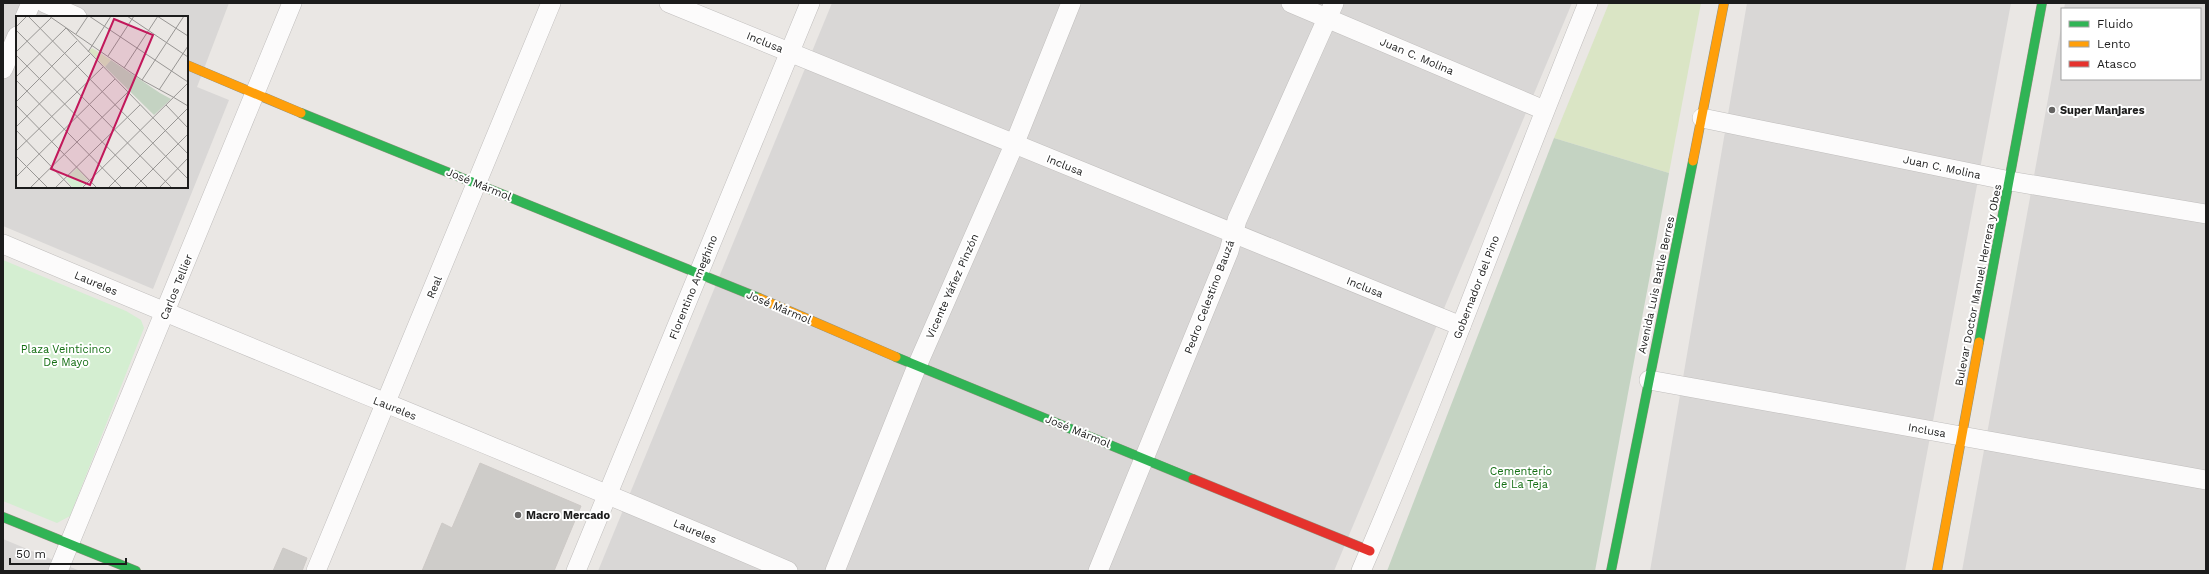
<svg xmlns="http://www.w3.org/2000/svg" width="2209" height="574" font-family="'Work Sans',sans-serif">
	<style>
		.residential { fill: #d9d7d6; fill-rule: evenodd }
		.grass { fill: #dae5c5 }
		.cemetery { fill: #c4d3c2 }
		.park { fill: #d4eed1 }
		.building { fill: #ceccc9; stroke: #cdc9c6 }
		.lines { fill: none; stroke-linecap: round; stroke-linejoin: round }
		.street-casing { stroke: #c0bebd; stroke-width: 20 }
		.fast-casing { stroke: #92917e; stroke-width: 10 }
		.slow-casing { stroke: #92917e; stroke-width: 10 }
		.jam-casing { stroke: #92917e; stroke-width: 10 }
		.street { stroke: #fcfbfb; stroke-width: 19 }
		.fast { stroke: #30b455; stroke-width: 9 }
		.slow { stroke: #ff9f0a; stroke-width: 9 }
		.jam { stroke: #e5322d; stroke-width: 9 }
		.poi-dot { fill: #646362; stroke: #fff; stroke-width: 1.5 }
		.labels { text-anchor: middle; stroke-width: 4; stroke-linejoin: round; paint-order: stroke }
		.street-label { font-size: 11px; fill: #1c1c1c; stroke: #fff }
		.poi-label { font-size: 11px; font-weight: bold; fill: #1c1c1c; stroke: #fff; text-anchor: start }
		.park-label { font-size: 11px; fill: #156f14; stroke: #fff }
		.inset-road { fill: none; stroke: #989694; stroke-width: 1 }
		.view { fill: #c2185b; fill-opacity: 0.15; stroke: #c2185b; stroke-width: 2 }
		.inset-edge { fill: none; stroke: #1c1c1c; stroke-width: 2 }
	</style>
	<rect width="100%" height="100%" fill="#eae7e4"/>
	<g class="residential">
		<path d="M3,3H229L197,87L229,100L153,289L3,226ZM17,17H187V187H17Z"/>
		<path d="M832,3H1572L1334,571H598Z"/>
		<path d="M1747,3H2011L1905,571H1650Z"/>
		<path d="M2065,3H2206V571H1962L2062,22V79H2200V9H2064Z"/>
		<path d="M3,539L80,571H3Z"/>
	</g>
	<path class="grass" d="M1609,3H1701L1669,173L1554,138Z"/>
	<path class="cemetery" d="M1554,138L1669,173L1595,571H1387Z"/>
	<path class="park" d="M3,260L126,311L141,320L144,328L70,516L57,523L3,501Z"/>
	<g class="building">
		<path d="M480,463L581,506L554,571H422L442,523L452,528Z"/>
		<path d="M283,548L307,558L302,571H273Z"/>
	</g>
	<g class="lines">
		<defs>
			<g id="street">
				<path d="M45,3L77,17"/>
				<path d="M669,3L1461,326"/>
				<path d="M1291,3L1544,110"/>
				<path d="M25,17L31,3"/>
				<path d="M3,69L17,36"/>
				<path d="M1702,118L2010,181L2206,214"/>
				<path d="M3,244C264,355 528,459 788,571"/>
				<path d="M1649,380L2206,480"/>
				<path d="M58,571L292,3"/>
				<path d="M316,571L551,3"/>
				<path d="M576,571L810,3"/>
				<path d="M835,571L917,366L1014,145L1071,3"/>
				<path d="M1098,571L1229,251L1237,220L1334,3"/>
				<path d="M1361,571C1442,384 1511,192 1588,3"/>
			</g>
			<g id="fast">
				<path d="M301,113L759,298"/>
				<path d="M1979,342L2042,3"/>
				<path d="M896,357L1193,479"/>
				<path d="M3,517L136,571"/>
				<path d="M1611,571L1693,161"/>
			</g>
			<g id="slow">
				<path d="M187,65L301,113"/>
				<path d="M1693,161L1724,3"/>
				<path d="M759,298L896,357"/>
				<path d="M1937,571L1979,342"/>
			</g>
			<path id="jam" d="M1193,479L1370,551"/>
		</defs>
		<use href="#street" class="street-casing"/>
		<use href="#fast" class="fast-casing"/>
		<use href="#slow" class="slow-casing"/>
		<use href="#jam" class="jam-casing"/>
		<use href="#street" class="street"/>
		<use href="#fast" class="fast"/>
		<use href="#slow" class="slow"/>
		<use href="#jam" class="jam"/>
	</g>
	<g class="poi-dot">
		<circle cx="2052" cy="110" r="4"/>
		<circle cx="518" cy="515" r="4"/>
	</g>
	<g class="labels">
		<g class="street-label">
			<text transform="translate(765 42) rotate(22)" y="4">Inclusa</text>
			<text transform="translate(1417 56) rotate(23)" y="4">Juan C. Molina</text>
			<text transform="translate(1065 165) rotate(22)" y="4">Inclusa</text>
			<text transform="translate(1942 167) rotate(12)" y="4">Juan C. Molina</text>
			<text transform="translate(479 184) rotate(22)" y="4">José Mármol</text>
			<text transform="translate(96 283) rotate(23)" y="4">Laureles</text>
			<text transform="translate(1656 285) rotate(-78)" y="4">Avenida Luis Batlle Berres</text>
			<text transform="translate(1978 285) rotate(-79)" y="4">Bulevar Doctor Manuel Herrera y Obes</text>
			<text transform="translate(952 286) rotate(-66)" y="4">Vicente Yáñez Pinzón</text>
			<text transform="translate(176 287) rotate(-68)" y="4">Carlos Tellier</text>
			<text transform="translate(434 287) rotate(-67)" y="4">Real</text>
			<text transform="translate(693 287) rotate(-68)" y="4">Florentino Ameghino</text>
			<text transform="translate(1365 287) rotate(22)" y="4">Inclusa</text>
			<text transform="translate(1476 287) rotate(-69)" y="4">Gobernador del Pino</text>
			<text transform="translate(1209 297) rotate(-69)" y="4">Pedro Celestino Bauzá</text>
			<text transform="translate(779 307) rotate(23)" y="4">José Mármol</text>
			<text transform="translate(395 408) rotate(22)" y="4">Laureles</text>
			<text transform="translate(1927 430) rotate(10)" y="4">Inclusa</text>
			<text transform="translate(1078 431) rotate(22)" y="4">José Mármol</text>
			<text transform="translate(695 531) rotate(23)" y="4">Laureles</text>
		</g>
		<g class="poi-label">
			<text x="2060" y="114">Super Manjares</text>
			<text x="526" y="519">Macro Mercado</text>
		</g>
		<g class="park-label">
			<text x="66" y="353">Plaza Veinticinco<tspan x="66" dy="13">De Mayo</tspan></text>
			<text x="1521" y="475">Cementerio<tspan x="1521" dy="13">de La Teja</tspan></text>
		</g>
	</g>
	<g transform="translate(16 16)">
		<rect width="172" height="172" fill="#eae7e4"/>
		<path d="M76,32L95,44L89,51L73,35Z" fill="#dae5c5"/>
		<path d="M95,44L144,77L155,83L138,99L89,51Z" fill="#c4d3c2"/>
		<path d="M61,152L72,164L64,172H57L50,163Z" fill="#d4eed1"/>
		<path class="inset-road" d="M12,0L172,163M33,0L126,64L157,81M73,0L172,66M111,0L172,41M141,0L172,20M0,11L11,0M0,14L156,172M60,18L72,0M0,36L35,2M72,36L95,0M0,39L132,172M92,40L118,0M108,52L142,0M0,61L50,12L172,138M0,64L106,172M126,64L168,0M143,74L172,30M157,81L172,90M0,86L61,25M0,89L81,172M150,89L172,112M0,111L74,38M0,114L56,172M0,135L87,51M0,140L32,172M0,161L99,63M14,172L112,76M39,172L124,89M66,172L172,67M92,172L172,92M118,172L172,118M143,172L172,142"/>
		<path class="view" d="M98,3L137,19L74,169L35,153Z"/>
		<rect width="172" height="172" class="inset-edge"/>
	</g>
	<rect width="2209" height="574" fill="none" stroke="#1c1c1c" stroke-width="8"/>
	<rect x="2061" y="8" width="140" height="72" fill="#ffffff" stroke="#a4a4a4"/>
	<rect x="2069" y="21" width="20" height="6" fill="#30b455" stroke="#a4a4a4"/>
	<text x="2097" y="28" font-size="12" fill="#1c1c1c">Fluido</text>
	<rect x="2069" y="41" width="20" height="6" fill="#ff9f0a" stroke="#a4a4a4"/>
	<text x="2097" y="48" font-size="12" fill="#1c1c1c">Lento</text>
	<rect x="2069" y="61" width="20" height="6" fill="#e5322d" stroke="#a4a4a4"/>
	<text x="2097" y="68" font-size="12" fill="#1c1c1c">Atasco</text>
	<path d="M10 558v6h116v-6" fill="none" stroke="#1c1c1c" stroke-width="2"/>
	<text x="16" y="558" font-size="12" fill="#1c1c1c" stroke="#ffffff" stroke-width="3" paint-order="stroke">50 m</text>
</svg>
